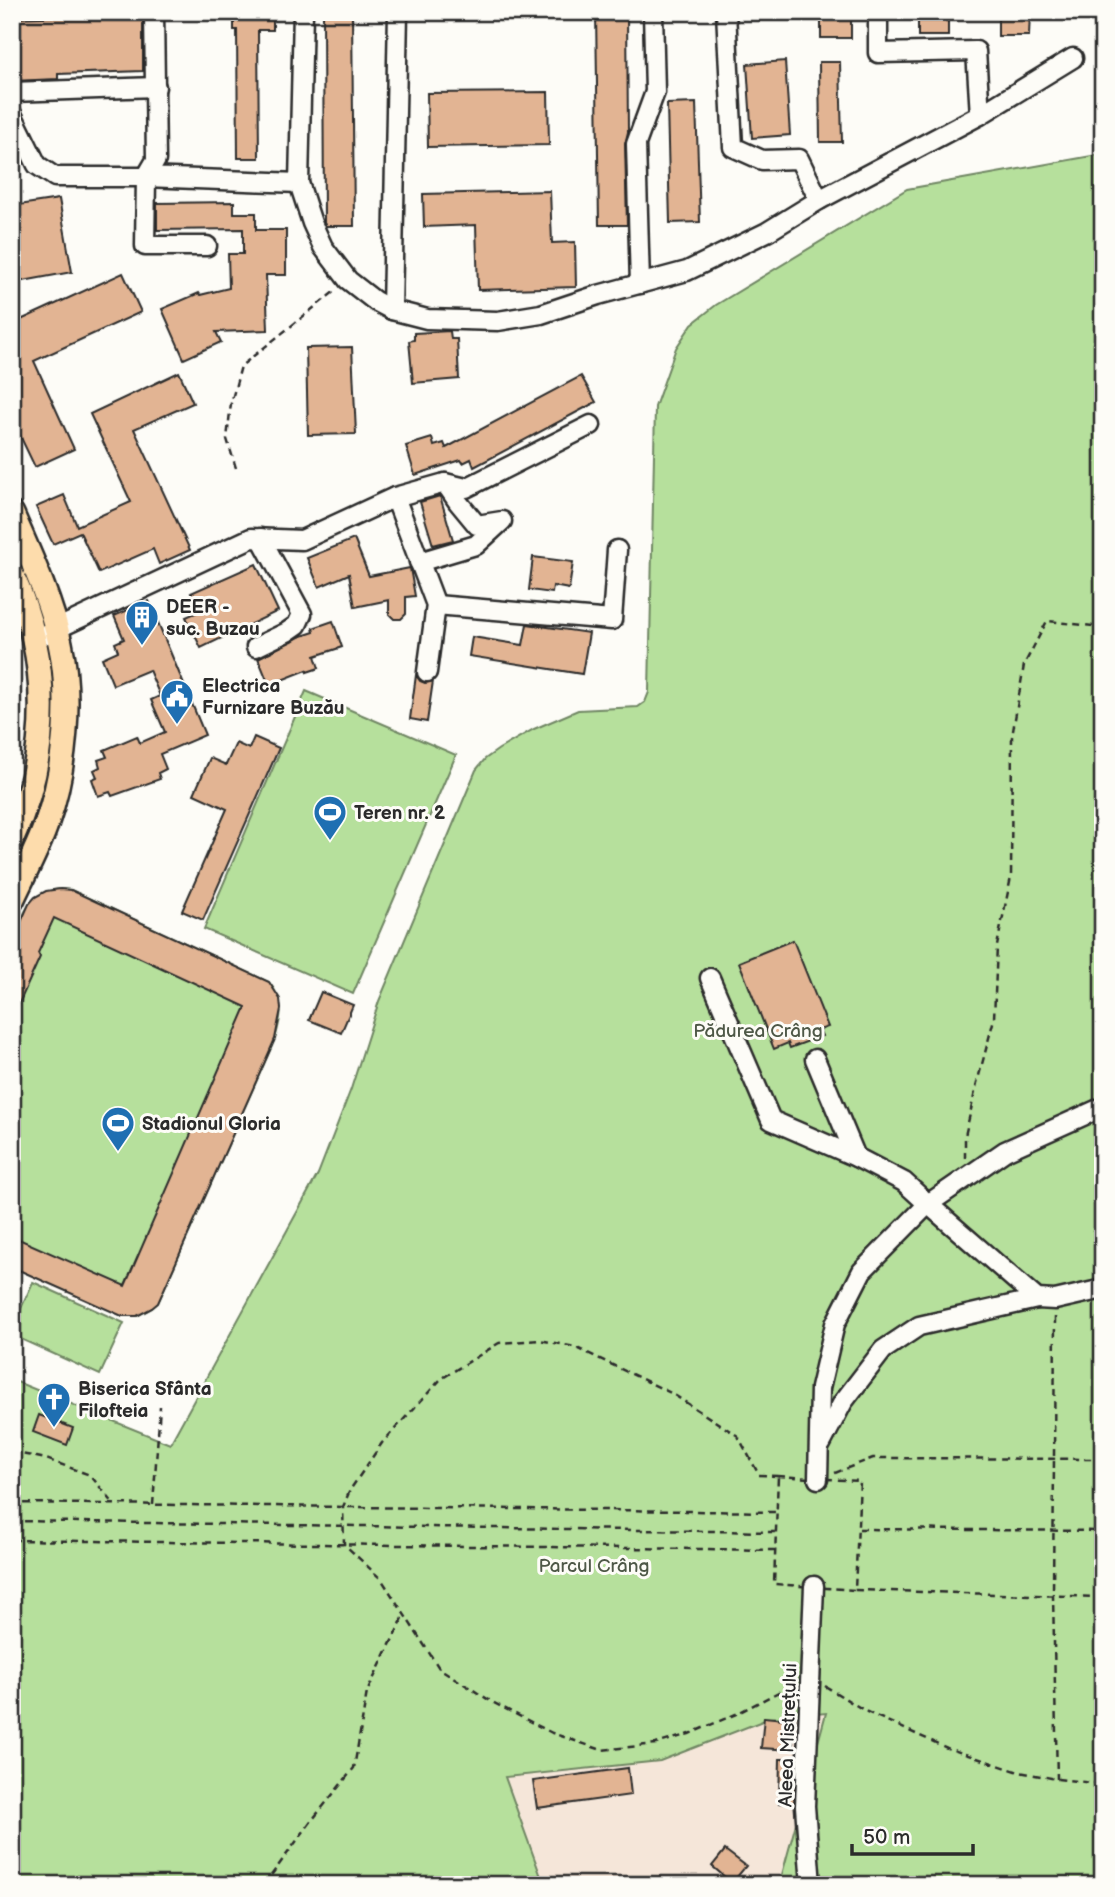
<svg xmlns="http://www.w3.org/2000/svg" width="1115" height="1897" font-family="'Balsamiq Sans',sans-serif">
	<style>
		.built { fill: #f5e6d9 }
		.green { fill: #b6e09c; stroke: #708664; stroke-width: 2 }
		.building { fill: #e2b493; stroke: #2b2b2b; stroke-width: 2 }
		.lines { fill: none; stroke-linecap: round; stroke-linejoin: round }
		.minor-casing { stroke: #2b2b2b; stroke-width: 23 }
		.major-casing { stroke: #2b2b2b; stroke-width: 28 }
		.path { stroke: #2b2b2b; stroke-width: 2.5; stroke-dasharray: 7 5; stroke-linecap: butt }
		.minor { stroke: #fdfcf7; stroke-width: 18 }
		.major { stroke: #fddcac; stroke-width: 23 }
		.labels { text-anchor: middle; stroke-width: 6; stroke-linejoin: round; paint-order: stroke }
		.poi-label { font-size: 19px; font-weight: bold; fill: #2b2b2b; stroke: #fdfcf7; text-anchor: start }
		.park-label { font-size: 19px; fill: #4e5847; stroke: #fdfcf7 }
		.street-label { font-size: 19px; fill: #2b2b2b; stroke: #fdfcf7 }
	</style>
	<rect width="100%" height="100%" fill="#fdfcf7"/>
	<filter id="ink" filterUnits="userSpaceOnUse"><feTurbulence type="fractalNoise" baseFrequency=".0143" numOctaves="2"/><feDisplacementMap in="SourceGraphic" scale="14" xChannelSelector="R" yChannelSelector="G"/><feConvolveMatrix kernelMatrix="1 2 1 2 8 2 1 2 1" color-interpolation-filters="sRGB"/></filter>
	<g filter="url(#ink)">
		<path class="built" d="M827,1713L780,1882L777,1885H544L505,1777L660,1761L770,1718Z"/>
		<g class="green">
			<path d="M1103,154V1885H777L780,1882L826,1713L770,1718L660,1761L505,1777L544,1885H12V1380L170,1444L318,1174L351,1089L379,1001L476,770L485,759L499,749L534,729L578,710L638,707L645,702L649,692L655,407L676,348L692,324L716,305L907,189Z"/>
			<path d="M306,691L456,755L353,994L204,929Z"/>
			<path d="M60,889L71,890L269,982C285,1002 282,1015 275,1039L158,1303L152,1308L137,1316L12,1267V942C25,914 25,893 60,889Z"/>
			<path d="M33,1282L124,1323L100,1375L12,1335V1328Z"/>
		</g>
		<g class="building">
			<path d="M234,12H273V30H258L259,158H238L237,30H234Z"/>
			<path d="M323,12H352L354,226H326L324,223Z"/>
			<path d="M596,12H627L628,132L625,144L627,225H599Z"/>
			<rect x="821" y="12" width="30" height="26"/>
			<rect x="918" y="12" width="30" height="24"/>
			<path d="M998,12H1030L1029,36H998Z"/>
			<path d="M143,14V71L58,74V79L12,81V18Z"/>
			<path d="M785,61L790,135L752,138L747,64Z"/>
			<path d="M819,62H840L842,142H820Z"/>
			<path d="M548,92L549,145L428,147L427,93Z"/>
			<path d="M696,103L700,222L670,223L667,104Z"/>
			<path d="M550,191L552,243L575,242L576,287L478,290L476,225L424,227L423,194Z"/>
			<path d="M59,199L72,272L12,283V206Z"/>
			<path d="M234,202V213H256V230H286V275H266L268,330L216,332L221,342L184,359L162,309L199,293L200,295L229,288L228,254H243V229L157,230V203Z"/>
			<path d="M123,273L141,312L34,361L74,449L35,467L12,419V324Z"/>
			<path d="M450,331L451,339H457L459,379L413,383L409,341L414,340V333Z"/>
			<path d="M352,347L356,434L308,435L306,348Z"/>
			<path d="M179,372L193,403L134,429L190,550L159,564L153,549L99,573L80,532L53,544L36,507L64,495L77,526L131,502L90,414Z"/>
			<path d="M581,376L596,402L474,467L471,459L463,463L461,460L415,475L406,446L432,438L434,446L444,443L446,448Z"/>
			<path d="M440,496L453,540L433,545L420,502Z"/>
			<path d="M354,539L369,576L410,568L415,596L406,597V614L401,619H394L389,614V600L355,607L349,574L319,587L307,558Z"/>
			<path d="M533,557L573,562L569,589L553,586L552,593L529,590Z"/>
			<path d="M256,564L278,611L201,648L186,617L200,611L191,593Z"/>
			<path d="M149,601L205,735L160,754L166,769L158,773L160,779L112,796L110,792L98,796L92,779L97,777L94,770L100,767L98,760L107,757L104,750L137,736L140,743L165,732L151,700L160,696L149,670L113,685L102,658L118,651L115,643L124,639L114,616Z"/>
			<path d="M333,621L342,647L315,656L319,668L307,672V670L269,685L258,658L299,637L314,632L313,628Z"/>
			<path d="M527,624L589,633L582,674L469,656L472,637L523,645Z"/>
			<path d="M416,675L420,681L425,683L433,681L427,722L410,719Z"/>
			<path d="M254,737L279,748L203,920L182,911L227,809L194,794L210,758L226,765L236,743L249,749Z"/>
			<path d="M60,889L71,890L269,982L280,999L281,1009L275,1039L158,1303L152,1308L137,1316H122L12,1267V1236L125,1286L246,1007L54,918L38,953L40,957L12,1019V942L29,904L35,897L46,891Z"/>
			<path d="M793,940L828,1027L819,1030L822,1036L790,1048L788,1043L774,1049L739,962Z"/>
			<path d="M321,992L353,1005L341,1033L309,1020Z"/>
			<path d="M39,1415L73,1428L67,1445L33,1432Z"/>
			<path d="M764,1717L795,1720L792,1750L761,1748Z"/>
			<path d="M780,1759H796L794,1804L779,1803Z"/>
			<path d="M628,1768L631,1795L537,1808L533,1781Z"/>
			<path d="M725,1850L746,1866L732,1883L712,1866Z"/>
		</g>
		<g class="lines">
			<defs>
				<g id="minor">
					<path d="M154,12L156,160L146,177L299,183"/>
					<path d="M303,12L299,183L312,223L323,247L348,280L375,301L392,310L427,319L498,321L541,314L598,295L687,271L767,232L819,200L980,115L1073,58"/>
					<path d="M726,12L733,147L762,160L799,159L819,200"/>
					<path d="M878,12V53L976,51L980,115"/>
					<path d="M12,92L156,87"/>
					<path d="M12,114L37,165L55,177H146L145,246H207"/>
					<path d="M640,284L636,144L655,92L653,12"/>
					<path d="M392,310L398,12"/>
					<path d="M395,497L436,605L427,672"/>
					<path d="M419,562L476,545L502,521L477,525L458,502L445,483"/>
					<path d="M436,605L612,620L617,550"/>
					<path d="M35,639L251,538L302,540L395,497L445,483L466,488L591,425"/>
					<path d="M256,647L287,632L297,625L302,614L261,538"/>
					<path d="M710,978L771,1120L856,1157"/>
					<path d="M815,1059L856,1157L904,1182L928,1204L862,1271L835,1324L820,1388L818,1479"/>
					<path d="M1103,1107L1005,1151L928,1204L1037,1299L1055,1300L1103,1289"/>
					<path d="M821,1444L843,1402L883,1350L919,1326L1037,1299"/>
					<path d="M811,1885L805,1806L814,1586"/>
				</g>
				<g id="major">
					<path d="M12,514C30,556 50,598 60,643C72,697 65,771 47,822C38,849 24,874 12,900"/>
					<path d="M12,575C51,659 51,754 12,838"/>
				</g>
			</defs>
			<use href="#minor" class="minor-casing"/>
			<use href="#major" class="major-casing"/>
			<g class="path">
				<path d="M236,468L227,439L231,403L241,366L335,291"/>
				<path d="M965,1158V1136L977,1083L994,1019L997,946L1011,877L1012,737L1024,665L1047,621L1103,627"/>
				<path d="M12,1307L20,1289"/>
				<path d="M1055,1317L1053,1596L1057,1779"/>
				<path d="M12,1452L46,1459L90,1475L114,1504"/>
				<path d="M835,1473L873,1458L1103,1459"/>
				<path d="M778,1476L759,1475L738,1436L671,1393L575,1347L540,1340L499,1343L441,1379L382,1443L350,1490L343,1507L344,1544L382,1580L439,1668L492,1702L552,1733L602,1750L656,1744L689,1734L736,1714L792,1685"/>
				<path d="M778,1476L860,1481L855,1590L774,1584Z"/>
				<path d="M12,1503L776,1512"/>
				<path d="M153,1505L160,1406"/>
				<path d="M12,1521L776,1532"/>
				<path d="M859,1529L1103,1531"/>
				<path d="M12,1540L776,1550"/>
				<path d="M855,1590L1103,1597"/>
				<path d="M825,1686L867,1712L947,1748L1019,1772L1057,1779L1103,1784"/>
				<path d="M264,1885L313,1819L354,1768L367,1692L405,1614"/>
			</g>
			<use href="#minor" class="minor"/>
			<use href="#major" class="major"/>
		</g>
	</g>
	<defs>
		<symbol id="building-pin" viewBox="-11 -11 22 30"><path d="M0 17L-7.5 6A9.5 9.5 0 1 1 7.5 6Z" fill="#1f6fb2" stroke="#fdfcf7"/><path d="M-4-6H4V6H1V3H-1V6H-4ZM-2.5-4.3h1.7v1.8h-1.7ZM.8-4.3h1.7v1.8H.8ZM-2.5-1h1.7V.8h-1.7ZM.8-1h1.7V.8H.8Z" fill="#fff"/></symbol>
		<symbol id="civic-pin" viewBox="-11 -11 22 30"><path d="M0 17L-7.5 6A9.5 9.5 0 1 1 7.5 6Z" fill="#1f6fb2" stroke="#fdfcf7"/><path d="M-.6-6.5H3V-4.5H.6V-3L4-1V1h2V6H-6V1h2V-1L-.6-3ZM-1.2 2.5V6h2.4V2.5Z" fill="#fff"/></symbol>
		<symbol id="stadium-pin" viewBox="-11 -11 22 30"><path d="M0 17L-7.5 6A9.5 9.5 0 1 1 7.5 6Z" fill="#1f6fb2" stroke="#fdfcf7"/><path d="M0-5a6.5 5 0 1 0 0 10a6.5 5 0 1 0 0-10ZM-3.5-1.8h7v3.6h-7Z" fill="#fff"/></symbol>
		<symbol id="church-pin" viewBox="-11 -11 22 30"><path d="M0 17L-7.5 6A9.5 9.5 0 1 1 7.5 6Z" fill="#1f6fb2" stroke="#fdfcf7"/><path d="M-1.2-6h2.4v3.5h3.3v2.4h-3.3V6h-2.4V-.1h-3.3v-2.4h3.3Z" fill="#fff"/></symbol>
	</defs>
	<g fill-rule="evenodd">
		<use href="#building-pin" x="123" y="598" width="38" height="52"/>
		<use href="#civic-pin" x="158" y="677" width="38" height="52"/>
		<use href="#stadium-pin" x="311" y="793" width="38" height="52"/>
		<use href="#stadium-pin" x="99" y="1104" width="38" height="52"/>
		<use href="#church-pin" x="35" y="1380" width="38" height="52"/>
	</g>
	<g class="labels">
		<g class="poi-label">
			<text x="166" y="613">DEER -<tspan x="166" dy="22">suc. Buzau</tspan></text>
			<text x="202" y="692">Electrica<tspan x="202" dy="22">Furnizare Buzău</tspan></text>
			<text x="354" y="819">Teren nr. 2</text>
			<text x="142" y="1130">Stadionul Gloria</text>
			<text x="78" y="1395">Biserica Sfânta<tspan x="78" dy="22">Filofteia</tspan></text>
		</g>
		<g class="park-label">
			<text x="758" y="1037">Pădurea Crâng</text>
			<text x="594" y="1572">Parcul Crâng</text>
		</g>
		<g class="street-label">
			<text transform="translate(787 1735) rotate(-88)" y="7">Aleea Mistrețului</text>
		</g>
	</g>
	<rect width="1115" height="1897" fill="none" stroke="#fdfcf7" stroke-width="42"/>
	<rect x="21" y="21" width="1073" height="1855" fill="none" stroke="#2b2b2b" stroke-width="2.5" filter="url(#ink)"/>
	<path d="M852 1844v10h121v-10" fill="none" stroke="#2b2b2b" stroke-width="3.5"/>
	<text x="863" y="1844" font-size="21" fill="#2b2b2b" stroke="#fdfcf7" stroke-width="5" paint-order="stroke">50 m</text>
</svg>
